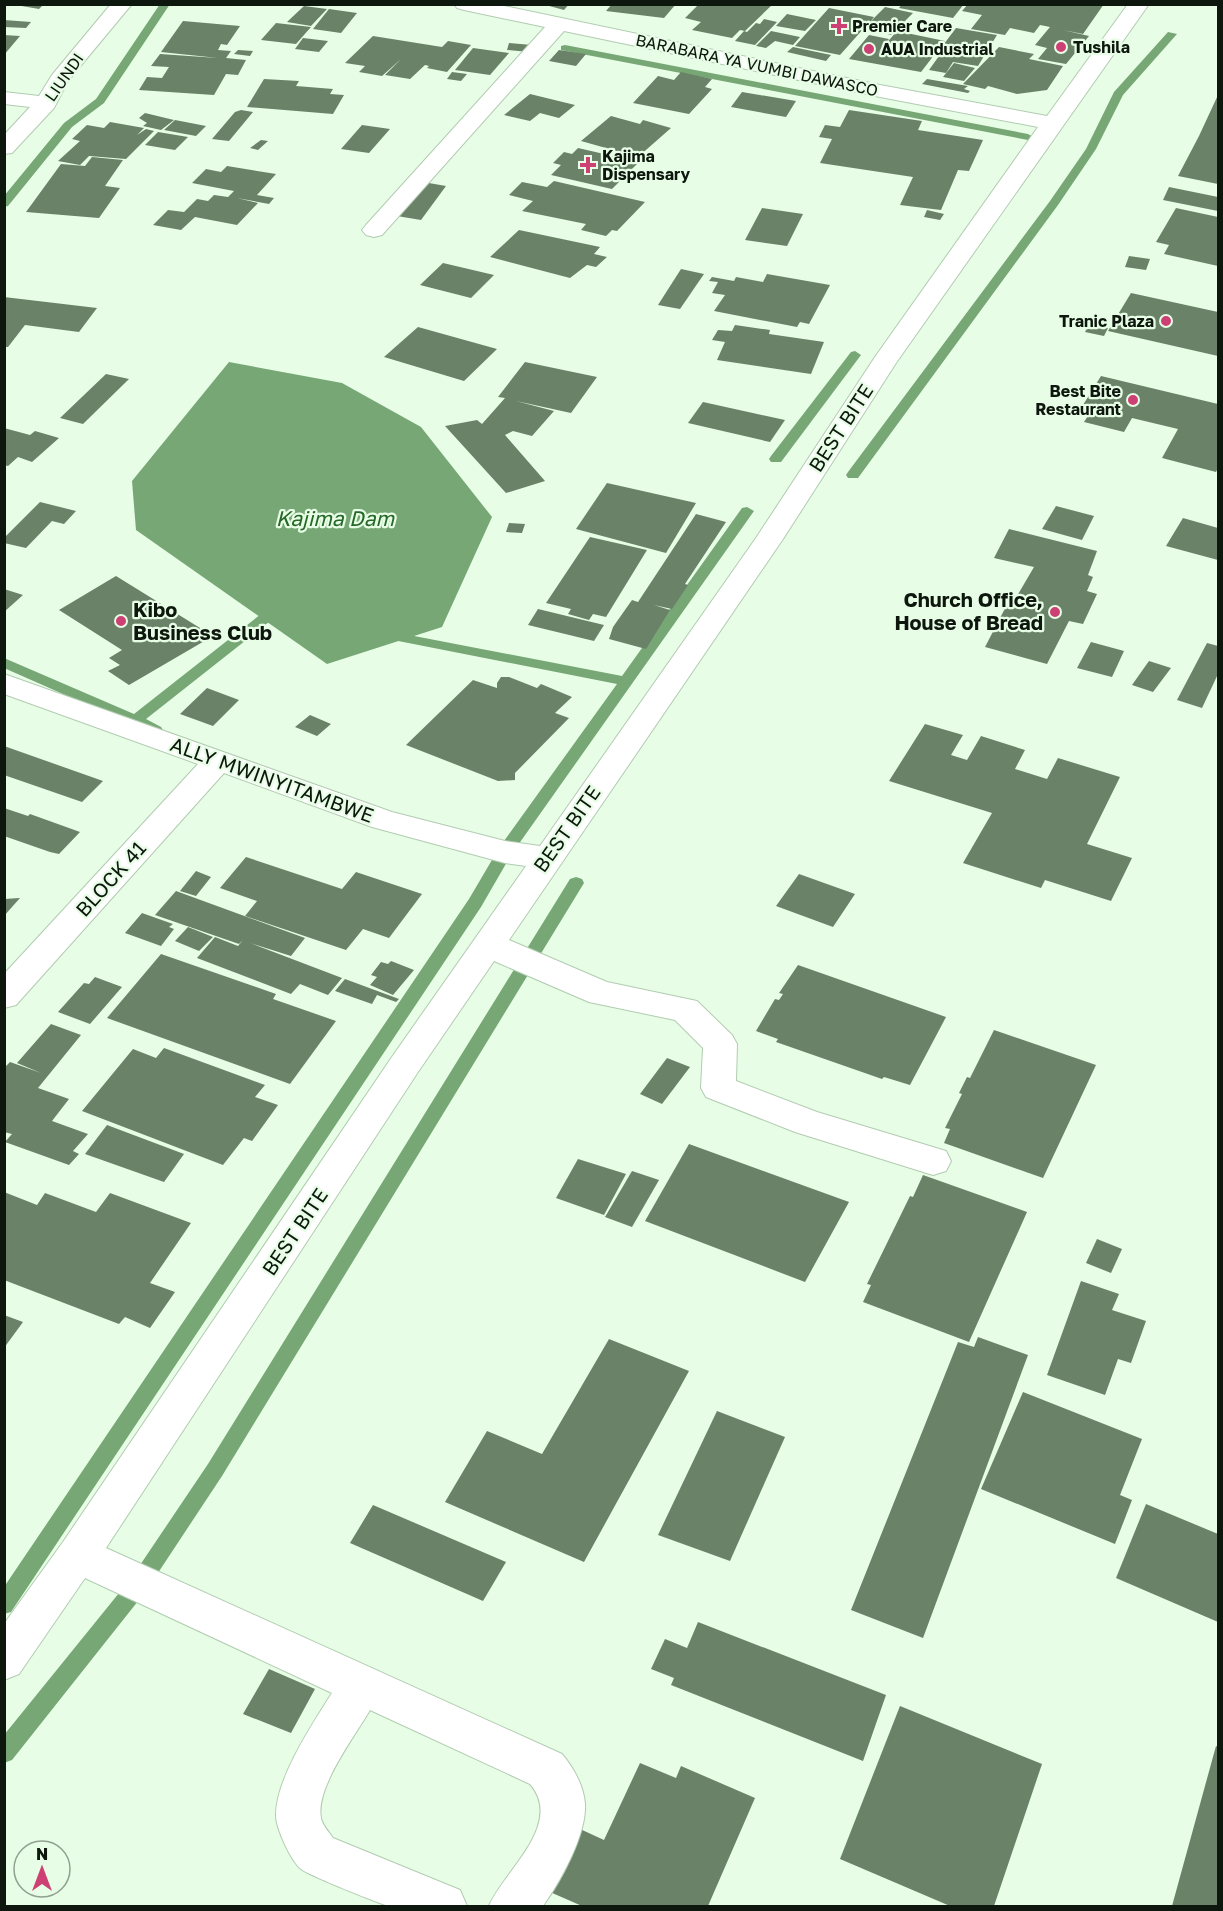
<svg xmlns="http://www.w3.org/2000/svg" width="1223" height="1911" font-family="'Golos Text',sans-serif">
	<style>
		.water { fill: #77a775 }
		.lines { fill: none; stroke-linecap: round; stroke-linejoin: round }
		.stream { fill: #77a775; fill-rule: evenodd }
		.building { fill: #6a8268 }
		.minor-casing { stroke: #b1ccb0; stroke-width: 2 }
		.minor { fill: #fff; fill-rule: evenodd }
		.poi-dot { fill: #cc4074; stroke: #e7fde6; stroke-width: 2 }
		.labels { text-anchor: middle; stroke-width: 4.5; stroke-linejoin: round; paint-order: stroke }
		.far-poi-label { font-size: 16px; font-weight: bold; fill: #0d170d; stroke: #e7fde6; text-anchor: start }
		.far-street-label { font-size: 16px; fill: #0d170d; stroke: #e7fde6 }
		.street-label { font-size: 20px; fill: #0d170d; stroke: #e7fde6 }
		.poi-label { font-size: 20px; font-weight: bold; fill: #0d170d; stroke: #e7fde6; text-anchor: end }
		.water-label { font-size: 21px; font-style: italic; fill: #256827; stroke: #e7fde6 }
	</style>
	<rect width="100%" height="100%" fill="#e7fde6"/>
	<path class="water" d="M229,362L342,383L421,427L492,517L442,627L327,664L136,530L132,481Z"/>
	<g class="lines">
		<g class="stream">
			<path d="M160,4H170L104,103L72,127L8,206L4,207V196L64,123L96,99Z"/>
			<path d="M1168,32L1177,34L1123,95L1096,149L1058,205L858,478H848L846,475L848,472L1050,201L1086,149L1114,92Z"/>
			<path d="M565,45L1028,134L1033,137L1028,140L561,50V46Z"/>
			<path d="M855,351L861,355L781,462H771L769,459L771,456L851,352Z"/>
			<path d="M747,507L754,511L511,855L481,907L11,1612L4,1614V1587L469,899L499,848L617,684L383,638L378,637L376,634L378,631L383,630L622,676L742,508Z"/>
			<path d="M271,609L287,612L289,615L282,619L274,618L146,719L161,727L163,730L156,735L4,668V658L134,714L266,610Z"/>
			<path d="M576,877L582,879L584,883L222,1476L146,1591L12,1760L4,1763V1735L132,1577L208,1464L570,879Z"/>
		</g>
	</g>
	<g class="building">
		<path d="M10,4H44L39,9Z"/>
		<path d="M542,4H569L564,10Z"/>
		<path d="M612,4H676L664,18L606,11Z"/>
		<path d="M699,4H773L745,31L740,30L732,38L692,30L701,22L685,18Z"/>
		<path d="M902,4H964L953,18L899,8Z"/>
		<path d="M968,4H1104L1083,34L1063,30L1089,36L1066,64L1038,59L1047,48L1035,45L1050,27L1040,25L1034,33L1010,28L1005,35L971,29L982,15L962,11Z"/>
		<path d="M304,6L327,9L311,26L287,22Z"/>
		<path d="M885,7L913,13L891,35L864,28L840,55L795,46L829,8L874,17L870,22Z"/>
		<path d="M329,9L357,13L341,33L313,29Z"/>
		<path d="M787,14L816,20L805,31L776,26Z"/>
		<path d="M764,19L777,22L755,45L735,41L744,31L747,32L756,23L760,24Z"/>
		<path d="M4,20L31,22L26,28L4,27Z"/>
		<path d="M183,21L240,26L227,45L221,44L218,50L231,51L226,58L246,60L238,75L226,74L214,95L139,90L147,77L162,78L169,67L151,66L160,54L218,58L161,52Z"/>
		<path d="M276,23L311,27L296,44L261,40Z"/>
		<path d="M956,28L997,35L978,66L953,62L946,73L929,70L939,56H935Z"/>
		<path d="M771,31L800,37L793,45L775,41L766,48L756,46Z"/>
		<path d="M897,31L945,41L921,72L849,59L869,35L889,39L876,55Z"/>
		<path d="M4,35L20,36L4,55Z"/>
		<path d="M373,36L442,47L448,41L471,45L447,72L427,68L429,66L425,65L410,79L385,75L401,59L382,76L359,72L365,66L345,63Z"/>
		<path d="M303,38L328,41L319,52L295,49Z"/>
		<path d="M509,43L532,45L529,52L507,50Z"/>
		<path d="M793,47L831,55L826,61L787,52Z"/>
		<path d="M999,47L1034,54L1029,59L1063,66L1047,90L1017,94L988,86L985,89L963,84Z"/>
		<path d="M473,48L509,53L490,75L455,70Z"/>
		<path d="M238,50L253,51L250,56L234,54Z"/>
		<path d="M559,50L586,54L576,66L549,61Z"/>
		<path d="M954,63L975,68L964,81L943,77Z"/>
		<path d="M452,72L467,74L461,81L447,79Z"/>
		<path d="M681,72L712,79L705,87L712,89L689,114L633,103L658,76L674,80Z"/>
		<path d="M264,79L299,81L296,86L333,89L330,94L344,95L333,114L247,107Z"/>
		<path d="M927,79L968,86L964,89L970,91L968,93L922,84Z"/>
		<path d="M742,92L796,101L786,117L731,107Z"/>
		<path d="M530,94L575,105L559,118L540,113L530,121L504,115Z"/>
		<path d="M1218,95V184L1178,176L1199,136Z"/>
		<path d="M241,110L253,112L229,141L212,139L235,112Z"/>
		<path d="M849,110L922,121L918,130L983,140L969,171L958,170L941,210L900,205L913,177L820,163L832,139L819,137L825,125L840,127Z"/>
		<path d="M145,113L174,120L161,130L143,126L147,123L139,118Z"/>
		<path d="M611,116L640,124L643,120L671,128L638,157L581,141Z"/>
		<path d="M175,120L206,126L196,136L164,130Z"/>
		<path d="M110,122L144,128L137,135L146,129L154,131L126,159L89,156L80,165L58,161L80,141L72,139L87,125L104,128Z"/>
		<path d="M362,125L390,129L369,153L341,149Z"/>
		<path d="M158,132L188,137L175,150L145,145Z"/>
		<path d="M261,140L268,141L258,150L250,148Z"/>
		<path d="M578,148L639,162L612,189L551,175L561,165L553,163L564,152L572,154Z"/>
		<path d="M92,157L123,160L105,186L120,188L99,218L26,212L61,164L85,166Z"/>
		<path d="M227,166L276,174L257,195L274,198L269,204L237,198L258,203L237,225L195,217L181,230L153,225L168,210L184,212L197,199L208,201L214,195L228,197L234,191L192,183L206,169L221,172Z"/>
		<path d="M554,181L645,202L617,231L612,230L606,236L581,230L586,224L522,211L533,201L509,195L522,182L547,187Z"/>
		<path d="M423,182L446,186L421,220L397,216Z"/>
		<path d="M1169,187L1218,197V211L1163,200Z"/>
		<path d="M762,208L803,214L787,246L745,240Z"/>
		<path d="M1176,208L1218,217V266L1164,254L1169,245L1156,242Z"/>
		<path d="M927,210L944,214L940,220L924,217Z"/>
		<path d="M519,230L600,247L594,254L607,257L596,267L587,265L570,278L490,257Z"/>
		<path d="M1129,256L1150,259L1146,270L1125,267Z"/>
		<path d="M443,263L494,275L471,298L420,285Z"/>
		<path d="M681,269L704,274L680,309L658,305Z"/>
		<path d="M767,274L830,285L809,324L800,322L797,327L714,311L725,295L712,293L718,282L709,281L712,277L734,281L736,277L763,282Z"/>
		<path d="M1131,293L1218,312V356L1108,331Z"/>
		<path d="M4,297L97,308L79,332L25,325L8,347H4Z"/>
		<path d="M735,325L770,330L769,334L824,342L811,374L717,360L725,342L712,340L718,330L732,331Z"/>
		<path d="M1089,325L1108,328L1104,336L1085,332Z"/>
		<path d="M418,327L497,349L464,381L384,357Z"/>
		<path d="M525,362L597,377L571,413L516,401L554,411L532,436L513,431L505,435L545,481L506,493L445,426L477,420L482,424L505,398L498,397Z"/>
		<path d="M106,374L129,379L83,424L60,418Z"/>
		<path d="M1101,376L1218,404V468L1216,472L1162,458L1178,429L1132,418L1124,432L1084,422L1093,408L1083,405Z"/>
		<path d="M703,402L785,420L770,442L688,423Z"/>
		<path d="M4,428L30,435L35,431L59,438L32,462L18,457L8,466L4,465Z"/>
		<path d="M607,483L696,503L666,553L576,529Z"/>
		<path d="M40,502L76,511L64,524L52,521L26,548L4,543V538Z"/>
		<path d="M1056,506L1094,516L1082,540L1042,529Z"/>
		<path d="M696,514L726,522L685,584L688,585L672,609L654,605L670,610L646,649L609,639L613,627L632,600L638,602Z"/>
		<path d="M1183,518L1218,528V560L1166,546Z"/>
		<path d="M509,523L525,524L522,533L506,532Z"/>
		<path d="M1009,529L1097,551L1088,575L1093,577L1087,591L1097,594L1083,624L1069,621L1047,664L985,647L1012,595L1017,596L1034,567L994,558Z"/>
		<path d="M590,537L647,550L606,617L593,614L589,620L568,614L571,609L546,603Z"/>
		<path d="M116,576L213,636L129,685L108,671L120,665L109,658L122,650L59,610Z"/>
		<path d="M4,589L23,595L4,612Z"/>
		<path d="M538,609L604,625L594,641L528,625Z"/>
		<path d="M1091,642L1124,651L1112,677L1077,668Z"/>
		<path d="M1207,643L1218,646V674L1202,708L1177,700Z"/>
		<path d="M1149,661L1171,668L1153,692L1132,685Z"/>
		<path d="M501,677H509L537,688L541,684L572,697L555,713L569,718L515,773V780L498,781L406,745L473,680L497,688V683Z"/>
		<path d="M207,688L239,700L213,726L180,714Z"/>
		<path d="M310,715L331,724L317,736L295,727Z"/>
		<path d="M925,724L963,735L951,755L967,760L981,736L1025,750L1015,769L1047,779L1058,758L1120,777L1087,844L1132,858L1111,901L1045,880L1041,888L963,863L992,813L889,781Z"/>
		<path d="M4,746L103,781L82,802L4,775Z"/>
		<path d="M4,808L28,816L30,814L80,832L59,854L50,852L4,836Z"/>
		<path d="M246,857L342,889L356,872L422,894L389,938L363,929L346,950L245,916L257,901L220,888Z"/>
		<path d="M196,871L211,877L196,896L180,891Z"/>
		<path d="M799,874L855,894L833,927L776,906Z"/>
		<path d="M176,891L305,938L291,956L250,943L342,978L328,995L300,984L291,994L197,958L215,937L238,946L243,940L239,944L155,915Z"/>
		<path d="M20,898L4,916V899Z"/>
		<path d="M142,913L173,924L169,927L174,929L161,946L125,933Z"/>
		<path d="M188,927L213,937L199,951L175,941Z"/>
		<path d="M161,954L276,994L273,999L336,1021L290,1084L107,1018Z"/>
		<path d="M391,961L414,970L393,995L370,985L377,977L371,975L381,962L388,964Z"/>
		<path d="M798,965L946,1017L910,1085L884,1077L882,1079L776,1042L778,1039L756,1031L775,999L779,1000L783,994L779,993Z"/>
		<path d="M95,977L122,987L90,1024L58,1012L84,983L89,984Z"/>
		<path d="M345,979L399,999L396,1002L377,995L372,1004L335,991Z"/>
		<path d="M51,1024L81,1035L38,1088L69,1099L52,1121L88,1134L73,1151L79,1154L69,1165L5,1142L12,1134L4,1132V1068L10,1062L41,1073L17,1063Z"/>
		<path d="M994,1030L1096,1065L1043,1178L944,1143L950,1129L945,1128L962,1094L959,1093L967,1077L970,1078Z"/>
		<path d="M164,1048L265,1085L255,1097L278,1105L252,1141L244,1138L223,1165L82,1111L133,1049L156,1058Z"/>
		<path d="M667,1058L690,1067L662,1104L640,1094Z"/>
		<path d="M107,1125L184,1154L164,1182L85,1154Z"/>
		<path d="M689,1144L849,1202L805,1282L645,1221Z"/>
		<path d="M578,1159L626,1174L604,1215L556,1198Z"/>
		<path d="M632,1171L659,1180L632,1227L605,1217Z"/>
		<path d="M923,1175L1027,1212L969,1342L863,1302L871,1285L867,1284L910,1196L913,1197Z"/>
		<path d="M4,1192L37,1205L45,1193L96,1212L110,1193L191,1223L150,1283L175,1292L150,1328L125,1317L119,1324L4,1280Z"/>
		<path d="M1097,1239L1122,1249L1111,1273L1086,1263Z"/>
		<path d="M1081,1281L1119,1294L1112,1310L1146,1321L1131,1363L1118,1359L1105,1395L1047,1375Z"/>
		<path d="M4,1315L23,1322L4,1348Z"/>
		<path d="M978,1337L1028,1355L923,1638L851,1610L958,1342L974,1347Z"/>
		<path d="M609,1339L689,1371L584,1562L445,1502L487,1431L542,1454Z"/>
		<path d="M1023,1392L1142,1439L1120,1495L1132,1500L1115,1544L981,1489Z"/>
		<path d="M717,1411L785,1437L730,1561L658,1535Z"/>
		<path d="M1146,1504L1218,1534V1622L1116,1578Z"/>
		<path d="M373,1505L506,1562L483,1601L350,1543Z"/>
		<path d="M698,1622L886,1695L863,1761L671,1685L674,1678L651,1669L665,1639L687,1648Z"/>
		<path d="M269,1669L315,1689L291,1733L243,1714Z"/>
		<path d="M900,1706L1042,1764L994,1906H950L840,1859Z"/>
		<path d="M1216,1746L1218,1747V1906H1172Z"/>
		<path d="M640,1763L676,1778L681,1766L755,1798L708,1906H582L550,1892L580,1829L604,1840Z"/>
	</g>
	<g class="lines">
		<defs>
			<g id="minor">
				<path d="M111,4H132L68,81L54,108L12,153L4,154V135L30,107L4,104V92L39,96L52,75Z"/>
				<path d="M454,4H495L880,85L1047,116L1128,4H1149L896,363L783,539L509,940L607,982L697,1001L732,1035L737,1044L736,1081L817,1112L946,1151L951,1161L946,1171L933,1175L795,1132L706,1097L701,1088L703,1048L675,1020L589,1002L494,961L418,1072L106,1548L562,1754C573,1767 584,1786 585,1804C587,1834 560,1882 543,1906H489C503,1872 565,1824 530,1784L370,1710C355,1736 315,1788 321,1818C322,1825 329,1832 333,1838L460,1890L467,1906C447,1906 407,1910 389,1906C380,1904 306,1874 301,1869C291,1861 276,1828 276,1816C275,1780 313,1723 332,1693L85,1578L19,1674L4,1680V1624L63,1542L394,1054L526,866L505,863L372,827L224,773L16,1005L4,1008V974L198,764L4,694V674L392,812L505,841L540,846L756,538L875,357L1038,127L880,97L564,31L382,235L374,237L366,235L362,230L366,225L545,27L464,10L457,8Z"/>
			</g>
		</defs>
		<use href="#minor" class="minor-casing"/>
		<use href="#minor" class="minor"/>
	</g>
	<g class="poi-dot">
		<path d="M836 17h6v6h6v6h-6v6h-6v-6h-6v-6h6z"/>
		<circle cx="1061" cy="47" r="6"/>
		<circle cx="869" cy="49" r="6"/>
		<path d="M585 156h6v6h6v6h-6v6h-6v-6h-6v-6h6z"/>
		<circle cx="1166" cy="321" r="6"/>
		<circle cx="1133" cy="400" r="6"/>
		<circle cx="1055" cy="612" r="6"/>
		<circle cx="121" cy="621" r="6"/>
	</g>
	<g class="labels">
		<g class="far-poi-label">
			<text x="852" y="32">Premier Care</text>
			<text x="1073" y="53">Tushila</text>
			<text x="881" y="55">AUA Industrial</text>
			<text x="602" y="162">Kajima<tspan x="602" dy="18">Dispensary</tspan></text>
			<text x="1154" y="327" text-anchor="end">Tranic Plaza</text>
			<text x="1121" y="397" text-anchor="end">Best Bite<tspan x="1121" dy="18">Restaurant</tspan></text>
		</g>
		<g class="far-street-label">
			<text transform="translate(757 65) rotate(12)" y="6">BARABARA YA VUMBI DAWASCO</text>
			<text transform="translate(64 77) rotate(-55)" y="6">LIUNDI</text>
		</g>
		<g class="street-label">
			<text transform="translate(841 428) rotate(-57)" y="7">BEST BITE</text>
			<text transform="translate(272 780) rotate(20)" y="7">ALLY MWINYITAMBWE</text>
			<text transform="translate(567 829) rotate(-55)" y="7">BEST BITE</text>
			<text transform="translate(111 879) rotate(-48)" y="7">BLOCK 41</text>
			<text transform="translate(295 1232) rotate(-56)" y="7">BEST BITE</text>
		</g>
		<g class="poi-label">
			<text x="1043" y="607">Church Office,<tspan x="1043" dy="23">House of Bread</tspan></text>
			<text x="133" y="617" text-anchor="start">Kibo<tspan x="133" dy="23">Business Club</tspan></text>
		</g>
		<g class="water-label">
			<text x="335" y="526">Kajima Dam</text>
		</g>
	</g>
	<rect width="1223" height="1911" fill="none" stroke="#0d170d" stroke-width="12"/>
	<g transform="translate(42 1869)"><circle r="28" fill="#e7fde6" stroke="#90a18f" stroke-width="1.5"/>
	<path d="M0-4.5L10 22L0 15L-10 22Z" fill="#cc4074"/>
	<text y="-9" font-size="16" font-weight="bold" text-anchor="middle" fill="#0d170d">N</text>
	</g>
</svg>
